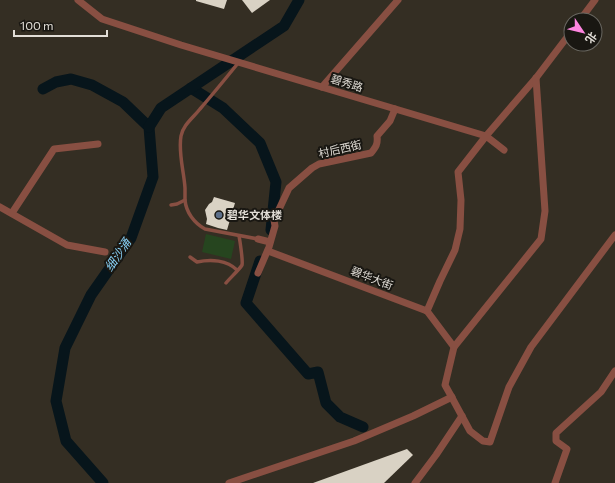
<svg xmlns="http://www.w3.org/2000/svg" width="615" height="483" font-family="Commissioner,'Noto Sans SC',sans-serif">
	<style>
		.green { fill: #26451f }
		.lines { fill: none; stroke-linecap: round; stroke-linejoin: round }
		.river { stroke: #07151b; stroke-width: 11 }
		.building { fill: #d9d2c4 }
		.lane { stroke: #884f42; stroke-width: 3.5 }
		.street { stroke: #884f42; stroke-width: 7 }
		.service-dot { fill: #5c6f8a; stroke: #191712; stroke-width: 1.5 }
		.labels { text-anchor: middle; stroke-width: 4; stroke-linejoin: round; paint-order: stroke }
		.street-label { font-size: 11px; fill: #e2ded7; stroke: #191712 }
		.poi-label { font-size: 11px; font-weight: bold; fill: #e2ded7; stroke: #191712; text-anchor: start }
		.water-label { font-size: 12px; font-style: italic; fill: #87cff4; stroke: #191712 }
	</style>
	<rect width="100%" height="100%" fill="#342e23"/>
	<path class="green" d="M206,234L235,241L231,259L202,252Z"/>
	<g class="lines">
		<g class="river">
			<path d="M191,88L223,108L260,143L276,182L271,230"/>
			<path d="M43,89L56,82L71,79L92,85L123,102L149,127L153,177L131,238L91,295L65,348L56,401L66,441L103,483"/>
			<path d="M149,127L161,108L284,26L299,0"/>
			<path d="M260,261L246,303L308,374L318,372L326,403L340,417L363,427"/>
		</g>
	</g>
	<g class="building">
		<path d="M196,0H227L224,9L196,1Z"/>
		<path d="M242,0H270L252,13Z"/>
		<path d="M214,197L235,203L227,230L218,228L206,224L207,219L205,210L209,204L212,202Z"/>
		<path d="M407,449L413,455L384,483H313Z"/>
	</g>
	<g class="lines">
		<g class="lane">
			<path d="M239,62C226,78 213,94 200,109C193,118 183,125 181,136C178,153 184,171 185,188C185,192 185,196 185,200C186,212 194,223 205,229L258,239"/>
			<path d="M171,205L177,204L185,200"/>
			<path d="M190,257L197,262C211,259 227,260 237,270"/>
			<path d="M226,283C230,278 239,270 242,265C243,261 240,241 239,236"/>
		</g>
		<g class="street">
			<path d="M78,0L102,19L181,45L486,136L536,78L571,32"/>
			<path d="M580,20L595,0"/>
			<path d="M536,78L545,211L541,239L454,347L445,385L450,394L470,431L483,441L490,442L509,387L531,347L615,235"/>
			<path d="M322,87L398,0"/>
			<path d="M0,207L67,245L105,252"/>
			<path d="M12,213L54,149L98,144"/>
			<path d="M258,239L270,242"/>
			<path d="M268,251L427,311L454,347"/>
			<path d="M258,273L269,247L275,226L274,220L289,188L312,168L319,164L371,153C376,147 378,144 377,136L390,121L395,109"/>
			<path d="M427,311L440,281L455,250L460,229L461,200L458,172L486,136L504,150"/>
			<path d="M229,483L354,441L413,416L452,397"/>
			<path d="M415,483L436,455L462,416"/>
			<path d="M555,483L567,449L556,441V433L601,392L615,371"/>
		</g>
	</g>
	<circle class="service-dot" cx="219" cy="215" r="4"/>
	<g class="labels">
		<g class="street-label">
			<text transform="translate(347 83) rotate(17)" y="4">碧秀路</text>
			<text transform="translate(340 149) rotate(-13)" y="4">村后西街</text>
			<text transform="translate(372 278) rotate(21)" y="4">碧华大街</text>
		</g>
		<g class="poi-label">
			<text x="227" y="219">碧华文体楼</text>
		</g>
		<g class="water-label">
			<text transform="translate(118 255) rotate(-56)" y="4">细沙涌</text>
		</g>
	</g>
	<g transform="translate(583 32) rotate(125)"><circle r="19" fill="#191712" stroke="#696761"/>
	<path d="M0-3L7 15L0 10L-7 15Z" fill="#fe85e0"/>
	<text y="-6" font-size="11" font-weight="bold" text-anchor="middle" fill="#e2ded7">北</text>
	</g>
	<path d="M14 30v6h93v-6" fill="none" stroke="#e2ded7" stroke-width="2"/>
	<text x="20" y="30" font-size="12" fill="#e2ded7" stroke="#191712" stroke-width="3" paint-order="stroke">100 m</text>
</svg>
